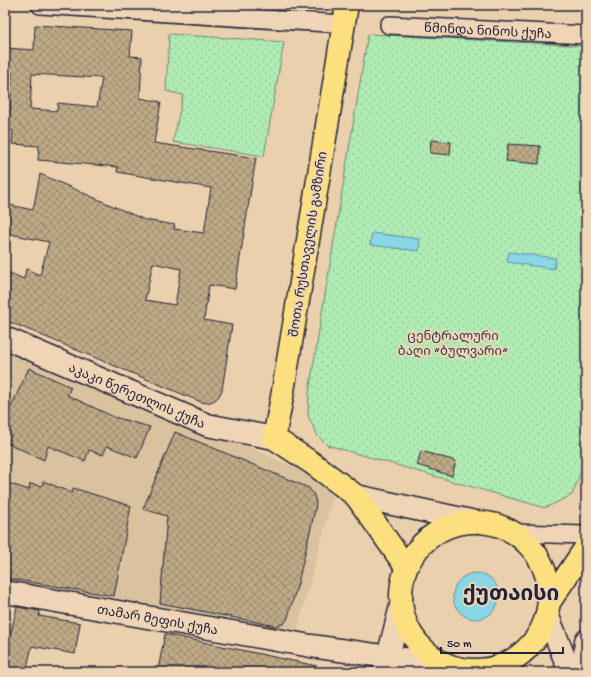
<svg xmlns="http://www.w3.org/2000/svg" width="591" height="677" font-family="'Gochi Hand','Noto Sans Georgian',sans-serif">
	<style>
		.built { fill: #dac29f }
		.park { fill: url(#park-dots); stroke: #688676 }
		.water { fill: #88d6e6; stroke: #5f8ea2 }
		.building { fill: url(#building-cross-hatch); stroke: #22223b; fill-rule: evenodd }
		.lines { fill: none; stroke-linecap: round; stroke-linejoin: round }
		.street-casing { stroke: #22223b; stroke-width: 20 }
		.secondary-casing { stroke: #22223b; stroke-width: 25 }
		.primary-casing { stroke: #22223b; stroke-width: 25 }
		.street { stroke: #efd4b6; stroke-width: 17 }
		.secondary { stroke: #efd4b6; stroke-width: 22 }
		.primary { stroke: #fce080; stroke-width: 22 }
		.labels { text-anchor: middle; stroke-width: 3.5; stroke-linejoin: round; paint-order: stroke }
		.street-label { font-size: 13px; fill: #22223b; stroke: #efd4b6 }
		.park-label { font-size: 13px; fill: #37404d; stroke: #efd4b6 }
		.town-label { font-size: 21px; font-weight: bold; fill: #22223b; stroke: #efd4b6 }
	</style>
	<defs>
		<pattern id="park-dots" width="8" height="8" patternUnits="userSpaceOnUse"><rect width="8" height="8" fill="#afebb2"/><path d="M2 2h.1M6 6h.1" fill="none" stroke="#96c99a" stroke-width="1.8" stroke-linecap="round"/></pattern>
		<pattern id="building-cross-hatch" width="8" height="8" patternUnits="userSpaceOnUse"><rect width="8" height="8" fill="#bfaa86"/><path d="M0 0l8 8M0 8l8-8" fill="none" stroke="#9b8a6f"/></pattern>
	</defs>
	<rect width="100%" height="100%" fill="#ebd0ad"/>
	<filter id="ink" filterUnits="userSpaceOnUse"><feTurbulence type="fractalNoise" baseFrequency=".025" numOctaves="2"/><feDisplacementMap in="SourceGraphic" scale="8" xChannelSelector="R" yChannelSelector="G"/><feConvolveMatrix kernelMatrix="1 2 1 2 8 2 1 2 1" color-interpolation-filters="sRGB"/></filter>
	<g filter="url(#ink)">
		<path class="built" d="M5,342L317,477L333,496L295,638L5,588Z"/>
		<g class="park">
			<path d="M169,34L284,42L264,156L173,142L183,95L166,91Z"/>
			<path d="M368,34L586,46V351L581,472L572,495L545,508L327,445L318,436L308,416L309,392Z"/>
		</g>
		<g class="water">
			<path d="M372,233L420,239L419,251L370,245Z"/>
			<path d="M509,252L556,258L554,269L507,262Z"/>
			<circle cx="476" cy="596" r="23"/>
		</g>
		<g class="building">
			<path d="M35,25L132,31L130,56L142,57L140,98L161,102L154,143L256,158L235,289L209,285L204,320L232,325L222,390L219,396L215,400L208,403L201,402L5,320V271L24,279L26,269L40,275L49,242L5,233V204L33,210L40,174L145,220L175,225L174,229L204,233L211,188L117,172L118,167L38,160L39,146L12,144L13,131L9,130L12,72H5V48L34,50ZM32,74L102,78L97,107L58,103L57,111L30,109ZM153,263L181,269L175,305L145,300Z"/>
			<path d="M431,140L451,142L450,155L430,153Z"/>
			<path d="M508,144L540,146L539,164L506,161Z"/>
			<path d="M29,368L71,387L67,395L114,417L150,427L137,458L107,446L103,455L89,450L85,461L48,446L44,460L5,442V408L10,409Z"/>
			<path d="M175,432L309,488L314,495L316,503L315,510L298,583L287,620L283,624L276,626L160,603L167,516L143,509Z"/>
			<path d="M421,451L456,461L452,476L417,465Z"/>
			<path d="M43,481L72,493L73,488L131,506L114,596L5,578V482L29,490L30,484L42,486Z"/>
			<path d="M17,607L40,611L39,616L80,623L75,654L32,646L26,672H5V640H9Z"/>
			<path d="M165,634L317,666L316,672H199L183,669L182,672H159V664Z"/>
		</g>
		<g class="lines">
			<defs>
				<g id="street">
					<path d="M40,5L343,24"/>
					<path id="s1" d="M389,25L586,35"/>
					<path d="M515,533L586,535"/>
				</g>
				<g id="secondary">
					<path id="s2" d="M5,338L207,425L274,438"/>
					<path d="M356,496L471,521"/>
					<path id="s3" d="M5,592L311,646L446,665"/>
					<path d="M547,614L570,672"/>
					<path d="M498,667L509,672"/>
					<path d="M384,672L401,606"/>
					<path d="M584,672L586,641"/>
				</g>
				<g id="primary">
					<path d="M347,5L282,397L274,438L312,463L356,496L406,567"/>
					<circle cx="475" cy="596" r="74"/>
					<path d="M550,601L586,547"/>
				</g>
			</defs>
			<use href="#street" class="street-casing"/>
			<use href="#secondary" class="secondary-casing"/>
			<use href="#primary" class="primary-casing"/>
			<use href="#street" class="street"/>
			<use href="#secondary" class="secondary"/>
			<use href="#primary" class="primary"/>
		</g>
	</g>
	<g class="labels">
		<g class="street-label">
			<text dy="5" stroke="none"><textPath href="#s1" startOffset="99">წმინდა ნინოს ქუჩა</textPath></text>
			<text transform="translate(307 244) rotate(-81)" y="5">შოთა რუსთაველის გამზირი</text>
			<text dy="5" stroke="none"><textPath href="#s2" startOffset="144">აკაკი წერეთლის ქუჩა</textPath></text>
			<text dy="5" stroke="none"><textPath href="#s3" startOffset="155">თამარ მეფის ქუჩა</textPath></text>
		</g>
		<g class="park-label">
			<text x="453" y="340">ცენტრალური<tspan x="453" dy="15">ბაღი “ბულვარი“</tspan></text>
		</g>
		<g class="town-label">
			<text x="511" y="600">ქუთაისი</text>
		</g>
	</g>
	<rect width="591" height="677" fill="none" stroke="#efd4b6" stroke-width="20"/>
	<rect x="10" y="10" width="571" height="657" fill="none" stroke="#22223b" stroke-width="1.5" filter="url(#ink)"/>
	<path d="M441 647v6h122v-6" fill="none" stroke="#22223b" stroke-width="2"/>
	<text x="447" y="647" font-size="12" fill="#22223b" stroke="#efd4b6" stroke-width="3" paint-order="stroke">50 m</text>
</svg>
